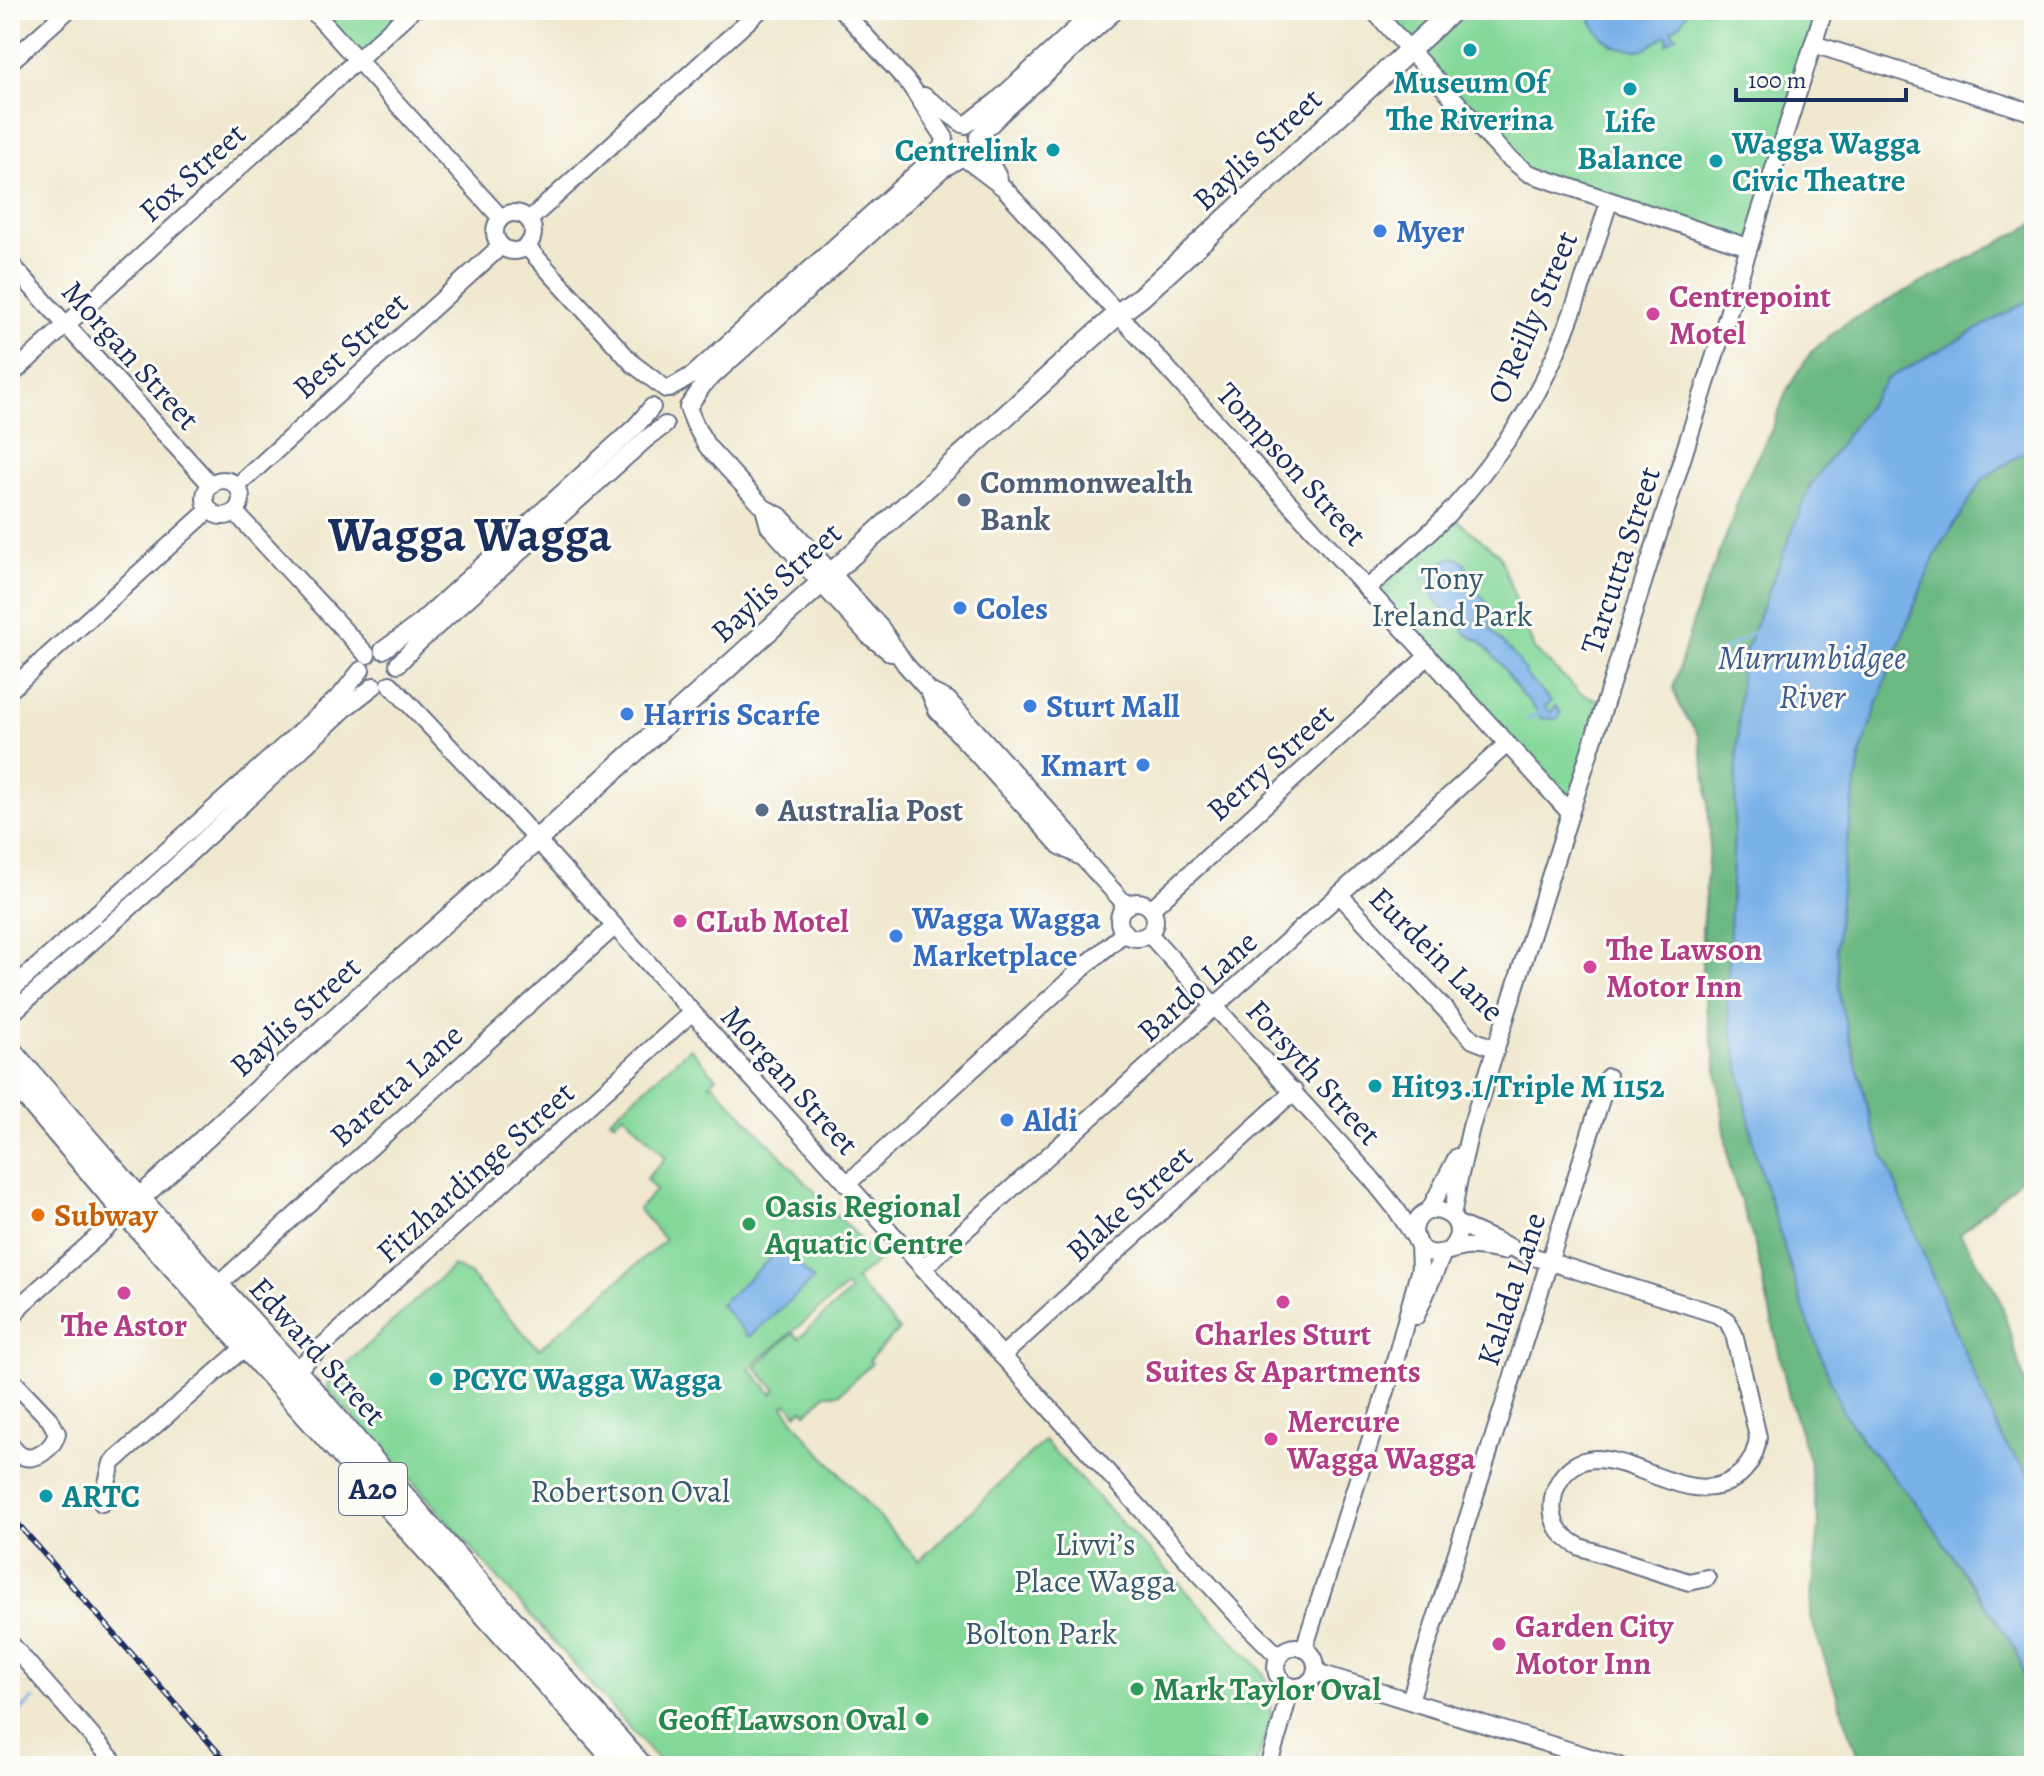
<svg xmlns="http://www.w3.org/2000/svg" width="2044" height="1776" font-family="Alegreya,serif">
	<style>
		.green { fill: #84d89a; stroke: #50847c; stroke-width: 2; fill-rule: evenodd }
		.forest { fill: #6bb882; stroke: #437470; stroke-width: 2 }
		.water { fill: #79b1e9; stroke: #4a70a4; stroke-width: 2 }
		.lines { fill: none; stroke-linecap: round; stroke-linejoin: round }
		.stream { stroke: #79b1e9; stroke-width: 3 }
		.minor-casing { stroke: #667086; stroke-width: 20 }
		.major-casing { stroke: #667086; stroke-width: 24 }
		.highway-casing { stroke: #667086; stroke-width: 26 }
		.minor { stroke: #fff; stroke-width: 16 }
		.major { stroke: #fff; stroke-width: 20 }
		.highway { stroke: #fff; stroke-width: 22 }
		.rail-casing { stroke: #1b2f5e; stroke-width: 6 }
		.rail { stroke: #fdfcf7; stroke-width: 3; stroke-dasharray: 9; stroke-linecap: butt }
		.culture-dot { fill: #0f9aa8; stroke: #fdfcf7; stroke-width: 3 }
		.shop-dot { fill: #3f7fe0; stroke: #fdfcf7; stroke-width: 3 }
		.hotel-dot { fill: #d1479c; stroke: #fdfcf7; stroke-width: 3 }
		.service-dot { fill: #5c6f8a; stroke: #fdfcf7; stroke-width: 3 }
		.food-dot { fill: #e8710a; stroke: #fdfcf7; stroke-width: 3 }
		.leisure-dot { fill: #2e9e5b; stroke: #fdfcf7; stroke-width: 3 }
		.labels { text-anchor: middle; stroke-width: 6; stroke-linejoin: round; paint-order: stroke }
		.shield { fill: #fdfcf7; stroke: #5f6c8c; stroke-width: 2 }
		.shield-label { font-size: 30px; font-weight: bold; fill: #1b2f5e }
		.culture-label { font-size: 32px; font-weight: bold; fill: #0d838f; stroke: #fdfcf7; text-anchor: start }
		.street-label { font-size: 32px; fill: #1b2f5e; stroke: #fdfcf7 }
		.shop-label { font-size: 32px; font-weight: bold; fill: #366cbe; stroke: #fdfcf7; text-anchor: start }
		.hotel-label { font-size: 32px; font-weight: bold; fill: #b23c85; stroke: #fdfcf7; text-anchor: start }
		.service-label { font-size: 32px; font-weight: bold; fill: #4e5e75; stroke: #fdfcf7; text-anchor: start }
		.park-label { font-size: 32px; fill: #35596d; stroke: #fdfcf7 }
		.leisure-label { font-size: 32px; font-weight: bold; fill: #27864d; stroke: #fdfcf7; text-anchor: start }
		.food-label { font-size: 32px; font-weight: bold; fill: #c56008; stroke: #fdfcf7; text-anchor: start }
		.water-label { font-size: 34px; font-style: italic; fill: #3c5c8f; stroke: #fdfcf7 }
		.town-label { font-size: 48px; font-weight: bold; fill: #1b2f5e; stroke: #fdfcf7 }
	</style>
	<rect width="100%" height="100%" fill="#fdfcf7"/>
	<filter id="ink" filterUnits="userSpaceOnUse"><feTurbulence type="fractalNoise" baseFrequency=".0125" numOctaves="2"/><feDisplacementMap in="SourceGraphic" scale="16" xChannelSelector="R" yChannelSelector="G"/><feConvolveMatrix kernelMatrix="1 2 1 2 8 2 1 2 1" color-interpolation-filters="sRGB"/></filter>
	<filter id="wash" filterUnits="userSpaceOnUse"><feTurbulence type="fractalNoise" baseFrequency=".006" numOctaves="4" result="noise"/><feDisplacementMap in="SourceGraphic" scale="32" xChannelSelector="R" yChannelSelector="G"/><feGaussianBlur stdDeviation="1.8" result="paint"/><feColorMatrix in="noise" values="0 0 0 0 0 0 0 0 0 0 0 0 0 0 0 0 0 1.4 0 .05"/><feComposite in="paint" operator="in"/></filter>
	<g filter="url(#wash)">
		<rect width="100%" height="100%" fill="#f0e8cf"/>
		<g class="green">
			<path d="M312,10H412L357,60Z"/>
			<path d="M1373,10H1824L1748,247L1528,173Z"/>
			<path d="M1448,513L1499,554L1534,649L1580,693L1604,702L1569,812L1367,589Z"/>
			<path d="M690,1048L716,1077L709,1084L714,1085L879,1260L855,1280L899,1330L869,1360L872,1363L839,1394H826L807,1413L803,1409L797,1414L787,1403L783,1406L810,1441L919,1561L1044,1441L1263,1672C1278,1713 1268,1727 1255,1766H663L402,1469L328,1390V1381L453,1266L469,1274L539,1349L665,1240L638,1209L656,1190L646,1179L666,1157L624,1114L614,1122L610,1119ZM846,1287L850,1292L799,1338L793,1333L755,1367L776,1390L772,1394L749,1368Z"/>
		</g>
		<g class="forest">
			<path d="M2034,224V298L1887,379L1810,486L1741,662L1727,1005L1756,1155L1805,1314L1842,1410L1862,1440L1921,1509L2017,1651L2034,1713V1766H1861L1810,1616L1819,1526L1809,1460L1789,1397L1755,1245L1730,1169L1715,1058L1702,985V929L1710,838L1707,787L1699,736L1680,707L1673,688L1698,605L1729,528L1744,483L1772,429L1787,390L1811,352L1847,322Z"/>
			<path d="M2034,445V1167L1960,1234L1999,1296L2034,1414V1481L2003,1441L1945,1308L1874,1131L1840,1002L1836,946L1843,865L1861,752L1894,656L1935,555L1983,479Z"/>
		</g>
		<g class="water">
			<path d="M1588,10H1688L1681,23L1672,30L1673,34L1677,36L1667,43L1668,36L1666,35C1659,39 1652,46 1645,49C1642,50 1634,50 1632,49C1609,49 1593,32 1588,10Z"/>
			<path d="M2034,298V445L1983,479L1935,555L1894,656L1861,752L1843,865L1836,946L1840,1002L1874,1131L1945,1308L2003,1441L2034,1481V1713L2017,1651L1921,1509L1862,1440L1842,1410L1805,1314L1756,1155L1727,1005L1741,662L1810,486L1887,379Z"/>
			<path d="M1454,557C1478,564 1460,579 1465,587C1468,591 1480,591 1485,600C1491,610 1488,620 1491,629C1495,638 1506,646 1512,653C1516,658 1520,663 1523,668C1527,674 1525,673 1529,679C1536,687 1544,694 1551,701L1545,707L1551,713L1555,706L1558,708V710L1561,712L1558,719L1540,718L1539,714L1529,701L1521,694L1501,664L1481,642L1466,634L1461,624L1452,618L1439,605L1435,598L1431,590V581L1436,568L1448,559Z"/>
			<path d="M783,1247L813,1280L749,1337L720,1304Z"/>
		</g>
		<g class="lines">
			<g class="stream">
				<path d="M1421,581L1435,571"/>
				<path d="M1714,656L1755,631"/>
				<path d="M1528,720L1532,716L1539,714"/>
				<path d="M10,1720L34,1699"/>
			</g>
		</g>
	</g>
	<g filter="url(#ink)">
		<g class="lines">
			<defs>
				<g id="minor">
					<path d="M312,10L501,218"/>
					<path d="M842,10L910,85L945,138"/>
					<path d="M1373,10L1504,154L1528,173L1748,247"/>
					<path d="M1813,44L2034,113"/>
					<path d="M10,62L68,10"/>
					<path d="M924,96L963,124"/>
					<path d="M966,125L997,101L1096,10"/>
					<path d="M978,137L1005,110L1116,10"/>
					<path d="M978,139L999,179"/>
					<path d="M963,157L1004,188L1570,813"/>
					<circle cx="514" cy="232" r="19"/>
					<path d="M529,220L760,10"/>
					<path d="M527,247L633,364L666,389"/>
					<path d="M10,263L211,485"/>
					<path d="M10,376L412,10"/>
					<path d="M669,389L693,375L931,160L945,143"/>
					<path d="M688,407L704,384L941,170L961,158"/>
					<path d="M689,410L695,425L707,446L764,508L780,516L881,628L905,664L929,691L937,710L1060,846L1083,858"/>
					<circle cx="223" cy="498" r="18"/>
					<path d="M237,486L501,246"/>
					<path d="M764,508L769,526L869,636L891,653"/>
					<path d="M235,512L367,655"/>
					<path d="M1367,589C1394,564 1423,540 1448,514C1471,489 1493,460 1513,432C1560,364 1584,280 1609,202"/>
					<path d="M383,650L416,626L636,426L652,407"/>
					<path d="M398,664L417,644L646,439L665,425"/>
					<path d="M390,684L519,820L1080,1442L1239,1617L1279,1657"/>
					<path d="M10,690L209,510"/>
					<path d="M929,691L948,700L1072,837L1083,858L1127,906"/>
					<path d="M1340,895L1473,1040L1496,1049"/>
					<circle cx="1137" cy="920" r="18"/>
					<path d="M1151,909L1428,656"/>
					<path d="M1149,934L1371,1178L1396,1209L1416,1239"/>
					<path d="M10,991L341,695L361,670"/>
					<path d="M10,1015L164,877L348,706L374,686"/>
					<path d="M847,1184L1086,965L1125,932"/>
					<path d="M1429,1211L1457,1157"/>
					<path d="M1452,1217L1458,1183L1471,1127L1824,10"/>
					<path d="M1456,1223L1528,1255L1716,1314L1727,1320L1734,1334L1758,1437C1756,1454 1749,1468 1735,1478C1693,1508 1640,1459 1595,1459C1562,1460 1543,1499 1557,1527C1562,1536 1571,1542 1580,1547L1689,1582L1707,1578"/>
					<path d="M1450,1249C1478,1218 1424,1193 1415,1226C1413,1232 1415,1239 1418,1244C1430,1262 1449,1249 1465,1247C1478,1246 1490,1249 1503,1251"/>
					<path d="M923,1268L1507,744"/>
					<path d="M217,1286L614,927"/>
					<path d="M1416,1316L1443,1253"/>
					<path d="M10,1322L21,1305L125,1212"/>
					<path d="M1002,1356L1294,1091"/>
					<path d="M295,1371L691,1013"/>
					<path d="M10,1378L50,1420L57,1433C54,1447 35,1464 20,1455C17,1453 12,1447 10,1445"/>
					<path d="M102,1503L112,1463L246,1346"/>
					<path d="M10,1643L118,1766"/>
					<circle cx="1296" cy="1667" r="20"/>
					<path d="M1304,1649L1393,1369L1420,1268L1419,1246"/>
					<path d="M1316,1672L1619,1766"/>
					<path d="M1410,1700L1608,1077"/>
					<path d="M1268,1766L1280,1728L1291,1687"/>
				</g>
				<path id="major" d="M139,1199L347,1008L558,821L1118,314L1141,297L1453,10"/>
				<g id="highway">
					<path d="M10,1051L139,1199L295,1371L473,1577L641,1766"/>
					<path d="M10,1076L125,1212L621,1766"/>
				</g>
			</defs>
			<use href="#minor" class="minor-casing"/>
			<use href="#major" class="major-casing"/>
			<use href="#highway" class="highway-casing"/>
			<use href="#minor" class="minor"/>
			<use href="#major" class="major"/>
			<use href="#highway" class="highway"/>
			<defs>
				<path id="rail" d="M10,1515L230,1766"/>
			</defs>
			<use href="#rail" class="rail-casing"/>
			<use href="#rail" class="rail"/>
		</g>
	</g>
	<g class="culture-dot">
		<circle cx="1470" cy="50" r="8"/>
		<circle cx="1630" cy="89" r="8"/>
		<circle cx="1053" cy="150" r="8"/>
		<circle cx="1716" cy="161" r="8"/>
		<circle cx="1375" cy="1086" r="8"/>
		<circle cx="436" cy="1379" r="8"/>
		<circle cx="46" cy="1496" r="8"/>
	</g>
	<g class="shop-dot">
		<circle cx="1380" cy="231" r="8"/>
		<circle cx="960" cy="608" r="8"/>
		<circle cx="1030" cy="706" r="8"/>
		<circle cx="627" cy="714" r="8"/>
		<circle cx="1143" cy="765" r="8"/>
		<circle cx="896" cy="936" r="8"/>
		<circle cx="1007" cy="1120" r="8"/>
	</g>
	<g class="hotel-dot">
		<circle cx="1653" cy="314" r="8"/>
		<circle cx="680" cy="921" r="8"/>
		<circle cx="1590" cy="967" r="8"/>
		<circle cx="124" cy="1293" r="8"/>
		<circle cx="1283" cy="1302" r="8"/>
		<circle cx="1271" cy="1439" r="8"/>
		<circle cx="1499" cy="1644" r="8"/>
	</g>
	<g class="service-dot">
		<circle cx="964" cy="500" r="8"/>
		<circle cx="762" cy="810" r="8"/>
	</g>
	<circle class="food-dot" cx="38" cy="1215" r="8"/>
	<g class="leisure-dot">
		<circle cx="749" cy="1224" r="8"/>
		<circle cx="1137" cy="1689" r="8"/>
		<circle cx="922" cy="1719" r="8"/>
	</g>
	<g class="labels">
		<rect class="shield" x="339" y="1463" width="68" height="52" rx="6"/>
		<g class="shield-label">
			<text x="373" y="1499">A20</text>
		</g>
		<g class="culture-label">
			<text x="1470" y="93" text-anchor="middle">Museum Of<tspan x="1470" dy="37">The Riverina</tspan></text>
			<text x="1630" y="132" text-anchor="middle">Life<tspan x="1630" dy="37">Balance</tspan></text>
			<text x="1732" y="154">Wagga Wagga<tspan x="1732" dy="37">Civic Theatre</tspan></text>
			<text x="1037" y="161" text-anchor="end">Centrelink</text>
			<text x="1391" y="1097">Hit93.1/Triple M 1152</text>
			<text x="452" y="1390">PCYC Wagga Wagga</text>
			<text x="62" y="1507">ARTC</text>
		</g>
		<g class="street-label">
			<text transform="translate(1257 149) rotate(-43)" y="11">Baylis Street</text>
			<text transform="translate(192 172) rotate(-42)" y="11">Fox Street</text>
			<text transform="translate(1532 317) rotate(-67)" y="11">O'Reilly Street</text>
			<text transform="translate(350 345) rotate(-42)" y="11">Best Street</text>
			<text transform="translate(131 355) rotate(48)" y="11">Morgan Street</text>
			<text transform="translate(1292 464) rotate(48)" y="11">Tompson Street</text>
			<text transform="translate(1620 560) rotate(-72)" y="11">Tarcutta Street</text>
			<text transform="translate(776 582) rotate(-42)" y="11">Baylis Street</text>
			<text transform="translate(1270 762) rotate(-42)" y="11">Berry Street</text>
			<text transform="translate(1437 954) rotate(45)" y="11">Eurdein Lane</text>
			<text transform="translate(1197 986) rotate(-42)" y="11">Bardo Lane</text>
			<text transform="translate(295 1016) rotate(-42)" y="11">Baylis Street</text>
			<text transform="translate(1314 1072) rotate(48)" y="11">Forsyth Street</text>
			<text transform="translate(790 1080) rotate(48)" y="11">Morgan Street</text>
			<text transform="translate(396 1085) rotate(-42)" y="11">Baretta Lane</text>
			<text transform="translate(475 1172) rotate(-42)" y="11">Fitzhardinge Street</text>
			<text transform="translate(1129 1203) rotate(-42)" y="11">Blake Street</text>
			<text transform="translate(1511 1289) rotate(-72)" y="11">Kalada Lane</text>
			<text transform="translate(318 1351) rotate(48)" y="11">Edward Street</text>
		</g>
		<g class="shop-label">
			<text x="1396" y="242">Myer</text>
			<text x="976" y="619">Coles</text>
			<text x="1046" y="717">Sturt Mall</text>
			<text x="643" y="725">Harris Scarfe</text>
			<text x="1127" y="776" text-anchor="end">Kmart</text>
			<text x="912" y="929">Wagga Wagga<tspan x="912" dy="37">Marketplace</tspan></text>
			<text x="1023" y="1131">Aldi</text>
		</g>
		<g class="hotel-label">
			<text x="1669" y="307">Centrepoint<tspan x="1669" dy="37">Motel</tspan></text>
			<text x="696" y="932">CLub Motel</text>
			<text x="1606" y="960">The Lawson<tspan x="1606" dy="37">Motor Inn</tspan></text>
			<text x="124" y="1336" text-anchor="middle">The Astor</text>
			<text x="1283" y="1345" text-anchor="middle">Charles Sturt<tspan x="1283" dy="37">Suites &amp; Apartments</tspan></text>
			<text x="1287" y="1432">Mercure<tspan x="1287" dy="37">Wagga Wagga</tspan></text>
			<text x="1515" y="1637">Garden City<tspan x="1515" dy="37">Motor Inn</tspan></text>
		</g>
		<g class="service-label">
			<text x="980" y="493">Commonwealth<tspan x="980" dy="37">Bank</tspan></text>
			<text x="778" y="821">Australia Post</text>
		</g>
		<g class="park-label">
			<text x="1452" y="589">Tony<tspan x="1452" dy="37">Ireland Park</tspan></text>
			<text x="630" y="1502">Robertson Oval</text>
			<text x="1095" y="1555">Livvi’s<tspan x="1095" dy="37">Place Wagga</tspan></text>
			<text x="1041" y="1644">Bolton Park</text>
		</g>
		<g class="leisure-label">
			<text x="765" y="1217">Oasis Regional<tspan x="765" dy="37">Aquatic Centre</tspan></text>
			<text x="1153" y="1700">Mark Taylor Oval</text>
			<text x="906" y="1730" text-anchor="end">Geoff Lawson Oval</text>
		</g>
		<g class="food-label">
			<text x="54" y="1226">Subway</text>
		</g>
		<g class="water-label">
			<text x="1812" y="669">Murrumbidgee<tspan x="1812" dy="39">River</tspan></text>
		</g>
		<g class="town-label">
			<text x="470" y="551">Wagga Wagga</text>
		</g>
	</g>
	<rect width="2044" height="1776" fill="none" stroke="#fdfcf7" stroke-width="40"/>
	<path d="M1736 88v12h170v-12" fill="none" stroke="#1b2f5e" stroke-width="4"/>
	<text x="1748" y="88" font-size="24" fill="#1b2f5e" stroke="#fdfcf7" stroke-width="6" paint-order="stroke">100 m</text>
</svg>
